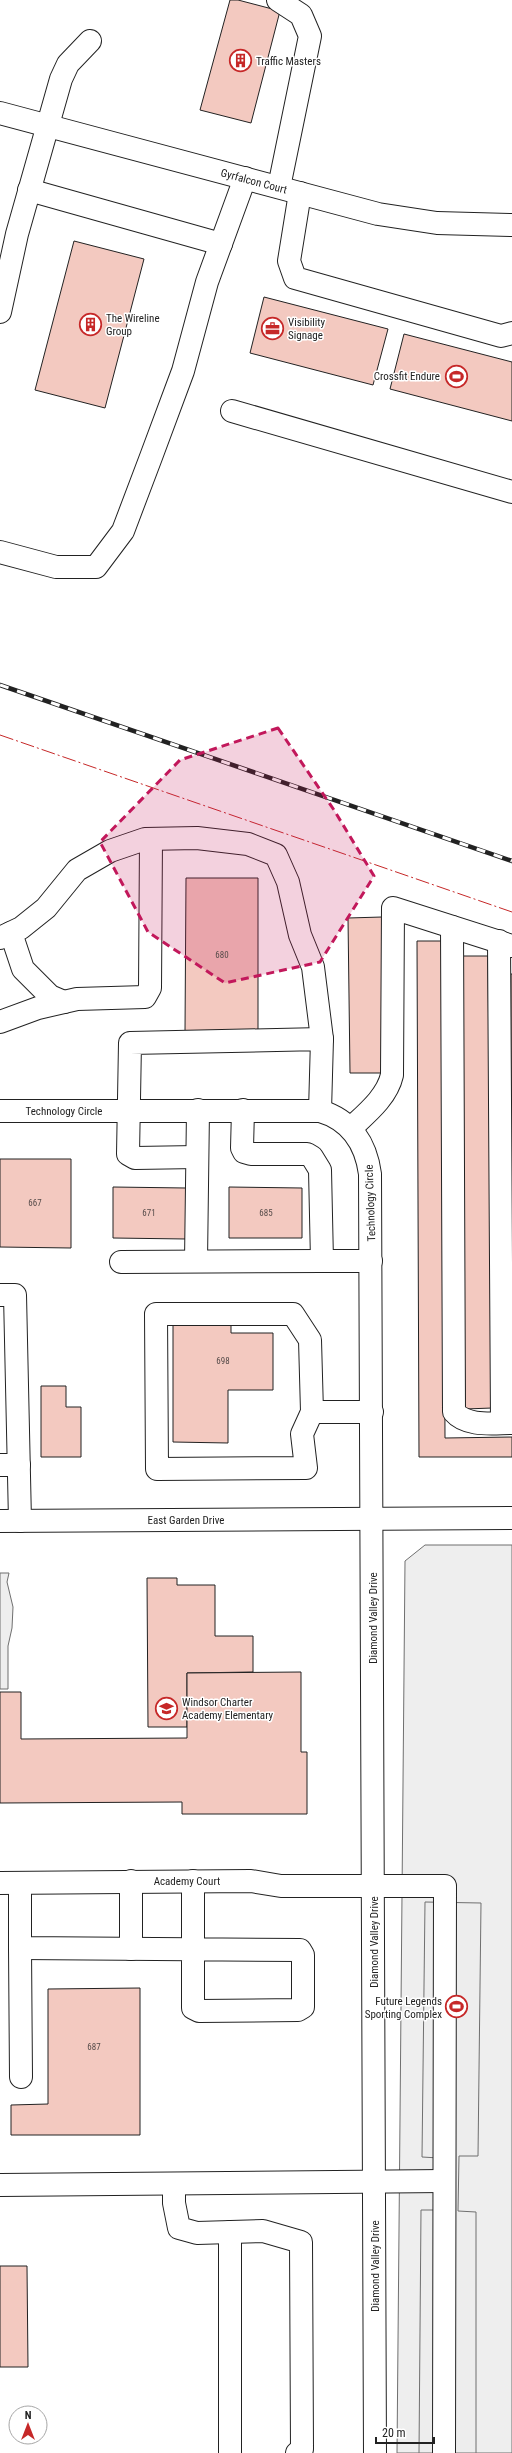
<svg xmlns="http://www.w3.org/2000/svg" width="512" height="2453" font-family="'Roboto Condensed',sans-serif">
	<style>
		.green { fill: #eee; stroke: #6f6f6f }
		.parking { fill: #ededed; stroke: #6f6f6f }
		.building { fill: #f3c9c0; stroke: #222 }
		.lines { fill: none; stroke-linecap: round; stroke-linejoin: round }
		.minor-casing { stroke: #222; stroke-width: 24 }
		.minor { stroke: #fff; stroke-width: 22 }
		.rail-casing { stroke: #222; stroke-width: 4.5 }
		.rail { stroke: #fff; stroke-width: 3; stroke-dasharray: 9; stroke-linecap: butt }
		.power { stroke: #c62828; stroke-width: 1; stroke-dasharray: 14 3 2 3; stroke-linecap: butt }
		.marked { fill: #c2185b; fill-opacity: 0.2; stroke: #c2185b; stroke-width: 3; stroke-dasharray: 8 5; stroke-linejoin: round }
		.labels { text-anchor: middle; stroke-width: 3; stroke-linejoin: round; paint-order: stroke }
		.number-label { font-size: 9px; fill: #564c4a }
		.poi-label { font-size: 11px; fill: #222; stroke: #fff; text-anchor: start }
		.street-label { font-size: 11px; fill: #222; stroke: #fff }
	</style>
	<rect width="100%" height="100%" fill="#fff"/>
	<g class="green">
		<path d="M425,1545H512V2453H397L405,1561Z"/>
		<path d="M0,1573H9L7,1582L13,1607L12,1628L8,1646V1689H0Z"/>
	</g>
	<path class="parking" d="M425,1902L481,1903L478,2156H459L458,2211L476,2212V2453H419L421,2210H440L439,2158L422,2157Z"/>
	<g class="building">
		<path d="M230,0H238L280,11L251,123L200,110Z"/>
		<path d="M74,241L144,259L105,408L35,390Z"/>
		<path d="M264,297L388,329L373,385L250,353Z"/>
		<path d="M404,334L512,362V421L390,389Z"/>
		<path d="M186,878H258V1032H185Z"/>
		<path d="M382,917L383,1073H350L348,918Z"/>
		<path d="M417,941H443L445,1438L512,1437V1457H419Z"/>
		<path d="M460,956H488L492,1408L465,1409Z"/>
		<path d="M508,974H512V1409Z"/>
		<path d="M0,1159H71V1248L0,1247Z"/>
		<path d="M113,1187L186,1188V1239L113,1238Z"/>
		<path d="M229,1187L302,1188V1238H229Z"/>
		<path d="M173,1318H231V1333H273V1390H228V1443L173,1442Z"/>
		<path d="M41,1386H66V1407H81V1457H41Z"/>
		<path d="M147,1578H177V1585H215V1636H253V1672L187,1673V1727H148Z"/>
		<path d="M301,1672V1752H307V1814H182V1802L0,1803V1692H21V1739L187,1738V1673Z"/>
		<path d="M140,1988V2135H11V2105L48,2104V1989Z"/>
		<path d="M0,2266H27L28,2367H0Z"/>
	</g>
	<g class="lines">
		<defs>
			<g id="minor">
				<path d="M278,0L301,15L310,36L279,187"/>
				<path d="M0,113L378,214L437,223L512,225"/>
				<path d="M29,190L221,244"/>
				<path d="M300,193L289,261L295,278L501,336L512,333"/>
				<path d="M0,312L17,234L61,79L68,64L90,41"/>
				<path d="M232,411L512,492"/>
				<path d="M0,552L56,567H96L123,531L151,457L183,371L207,282L245,178"/>
				<path d="M452,927L454,1412C467,1427 493,1423 512,1423"/>
				<path d="M11,933L23,969L50,996L64,1002"/>
				<path d="M0,938L21,928L46,908L77,870L110,851L145,839L197,838L248,844L276,855L288,882L300,935L313,967L322,1039"/>
				<path d="M499,941L502,1423"/>
				<path d="M0,1022L38,1008L77,999L145,997L150,988L151,839"/>
				<path d="M243,1110L242,1148L244,1152L251,1154H307L312,1157L320,1170L322,1261H371"/>
				<path d="M0,1111H320C351,1120 366,1144 370,1174L375,2453"/>
				<path d="M351,1128C367,1113 387,1097 392,1075L393,908L512,946"/>
				<path d="M197,1157L135,1158L128,1154L130,1043L322,1039L320,1111"/>
				<path d="M196,1261L198,1110"/>
				<path d="M121,1262L322,1261"/>
				<path d="M0,1295H15L20,1521"/>
				<path d="M312,1412L310,1340L293,1314H156L157,1469L306,1468L302,1434L312,1412H372"/>
				<path d="M0,1465H19"/>
				<path d="M0,1521L512,1518"/>
				<path d="M131,1881V1949"/>
				<path d="M0,1883L251,1881L281,1886H445L444,2453"/>
				<path d="M20,1883V1948L300,1950L303,1955V2007L298,2010L199,2011L193,2008V1881"/>
				<path d="M20,1948L21,2077"/>
				<path d="M0,2185L444,2181"/>
				<path d="M174,2185V2203L179,2228L197,2233L263,2231L301,2242L302,2449L297,2453"/>
				<path d="M230,2232V2453"/>
			</g>
		</defs>
		<use href="#minor" class="minor-casing"/>
		<use href="#minor" class="minor"/>
		<defs>
			<path id="rail" d="M0,685L512,861"/>
		</defs>
		<use href="#rail" class="rail-casing"/>
		<use href="#rail" class="rail"/>
		<path class="power" d="M0,735L512,912"/>
	</g>
	<path class="marked" d="M278,728L334,810L374,876L320,962L225,983L148,932L100,842L180,760Z"/>
	<defs>
		<symbol id="building-ring" viewBox="-11 -11 22 22"><circle r="9.5" fill="#fff" stroke="#c62828" stroke-width="1.5"/><path d="M-4-6H4V6H1V3H-1V6H-4ZM-2.5-4.3h1.7v1.8h-1.7ZM.8-4.3h1.7v1.8H.8ZM-2.5-1h1.7V.8h-1.7ZM.8-1h1.7V.8H.8Z" fill="#c62828"/></symbol>
		<symbol id="office-ring" viewBox="-11 -11 22 22"><circle r="9.5" fill="#fff" stroke="#c62828" stroke-width="1.5"/><path d="M-6-3h4V-5.5h4V-3h4V5H-6ZM-1-4.5V-3h2v-1.5ZM-6 0V1H6V0Z" fill="#c62828"/></symbol>
		<symbol id="stadium-ring" viewBox="-11 -11 22 22"><circle r="9.5" fill="#fff" stroke="#c62828" stroke-width="1.5"/><path d="M0-5a6.5 5 0 1 0 0 10a6.5 5 0 1 0 0-10ZM-3.5-1.8h7v3.6h-7Z" fill="#c62828"/></symbol>
		<symbol id="school-ring" viewBox="-11 -11 22 22"><circle r="9.5" fill="#fff" stroke="#c62828" stroke-width="1.5"/><path d="M0-5L7-2L0 1L-7-2ZM-4 1L0 2.5L4 1V4Q0 6-4 4Z" fill="#c62828"/></symbol>
	</defs>
	<g fill-rule="evenodd">
		<use href="#building-ring" x="228" y="48" width="25" height="25"/>
		<use href="#building-ring" x="78" y="312" width="25" height="25"/>
		<use href="#office-ring" x="260" y="316" width="25" height="25"/>
		<use href="#stadium-ring" x="444" y="364" width="25" height="25"/>
		<use href="#school-ring" x="154" y="1696" width="25" height="25"/>
		<use href="#stadium-ring" x="444" y="1994" width="25" height="25"/>
	</g>
	<g class="labels">
		<g class="number-label">
			<text x="222" y="958">680</text>
			<text x="35" y="1206">667</text>
			<text x="149" y="1216">671</text>
			<text x="266" y="1216">685</text>
			<text x="223" y="1364">698</text>
			<text x="94" y="2050">687</text>
		</g>
		<g class="poi-label">
			<text x="256" y="65">Traffic Masters</text>
			<text x="106" y="322">The Wireline<tspan x="106" dy="13">Group</tspan></text>
			<text x="288" y="326">Visibility<tspan x="288" dy="13">Signage</tspan></text>
			<text x="440" y="380" text-anchor="end">Crossfit Endure</text>
			<text x="182" y="1706">Windsor Charter<tspan x="182" dy="13">Academy Elementary</tspan></text>
			<text x="442" y="2005" text-anchor="end">Future Legends<tspan x="442" dy="13">Sporting Complex</tspan></text>
		</g>
		<g class="street-label">
			<text transform="translate(254 181) rotate(15)" y="4">Gyrfalcon Court</text>
			<text x="64" y="1115">Technology Circle</text>
			<text transform="translate(370 1203) rotate(-92)" y="4">Technology Circle</text>
			<text x="186" y="1524">East Garden Drive</text>
			<text transform="translate(373 1618) rotate(-90)" y="4">Diamond Valley Drive</text>
			<text x="187" y="1885">Academy Court</text>
			<text transform="translate(374 1942) rotate(-90)" y="4">Diamond Valley Drive</text>
			<text transform="translate(375 2266) rotate(-90)" y="4">Diamond Valley Drive</text>
		</g>
	</g>
	<g transform="translate(28 2425)"><circle r="19" fill="#ffffff" stroke="#a7a7a7"/>
	<path d="M0-3L7 15L0 10L-7 15Z" fill="#c62828"/>
	<text y="-6" font-size="11" font-weight="bold" text-anchor="middle" fill="#222222">N</text>
	</g>
	<path d="M376 2437v6h58v-6" fill="none" stroke="#222222" stroke-width="2"/>
	<text x="382" y="2437" font-size="12" fill="#222222" stroke="#ffffff" stroke-width="3" paint-order="stroke">20 m</text>
</svg>
